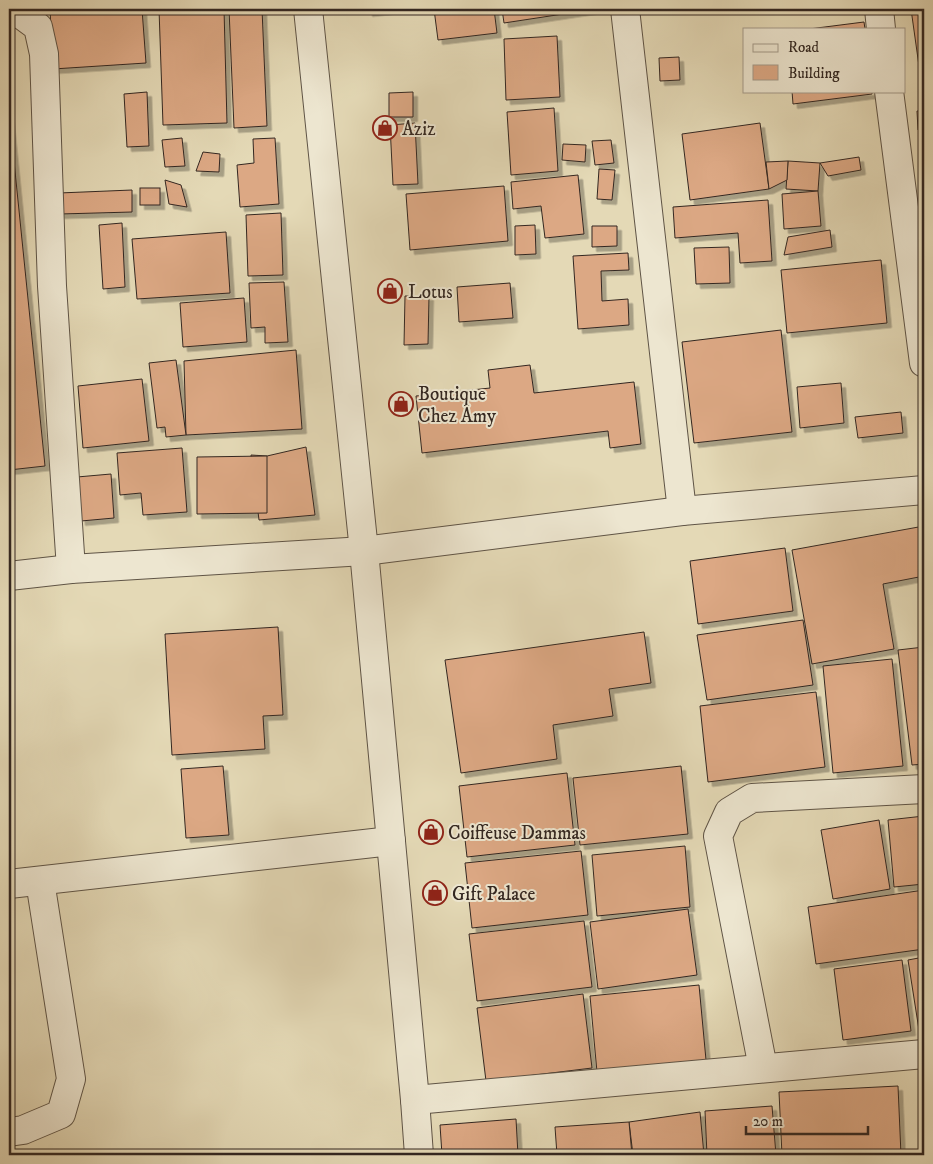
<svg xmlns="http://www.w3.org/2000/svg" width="933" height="1164" font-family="'IM FELL DW Pica',serif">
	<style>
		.building { fill: #dca884; stroke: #332721; filter: url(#shadow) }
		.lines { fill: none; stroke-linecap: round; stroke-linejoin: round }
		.minor-casing { stroke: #5f5446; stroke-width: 30 }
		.tertiary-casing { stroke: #5f5446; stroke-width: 30 }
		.minor { stroke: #ede6d0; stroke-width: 28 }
		.tertiary { stroke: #ede6d0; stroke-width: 28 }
		.labels { text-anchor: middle; stroke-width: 4; stroke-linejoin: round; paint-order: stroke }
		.poi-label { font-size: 19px; fill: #332721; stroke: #ede6d0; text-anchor: start }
	</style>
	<defs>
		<filter id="shadow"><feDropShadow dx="4.5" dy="4.5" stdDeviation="0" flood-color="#0004"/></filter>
	</defs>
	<rect width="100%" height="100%" fill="#e4d9b6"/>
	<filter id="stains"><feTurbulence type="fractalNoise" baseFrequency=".004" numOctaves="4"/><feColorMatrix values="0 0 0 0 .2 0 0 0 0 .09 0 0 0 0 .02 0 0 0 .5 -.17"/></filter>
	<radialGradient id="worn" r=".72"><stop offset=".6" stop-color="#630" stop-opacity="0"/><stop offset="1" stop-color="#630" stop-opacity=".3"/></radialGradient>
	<g class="building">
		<path d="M50,9H142L146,63L53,69Z"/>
		<path d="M159,9H224L227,123L163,125Z"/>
		<path d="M229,9H262L267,126L234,128Z"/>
		<path d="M368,9H394L368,12Z"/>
		<path d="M434,9H494L497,33L438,40Z"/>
		<path d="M502,9H596L504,23Z"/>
		<path d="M911,9H924V66H919Z"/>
		<path d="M864,22L865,29H809Z"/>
		<path d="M557,36L560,97L506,100L504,39Z"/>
		<path d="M679,57L680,80L660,81L659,58Z"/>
		<path d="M919,66H924V76L919,77Z"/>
		<path d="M792,91H872V94L793,104Z"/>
		<path d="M147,92L149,146L127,147L124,94Z"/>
		<path d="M413,92V117H389V93Z"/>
		<path d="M554,108L558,171L511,175L507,112Z"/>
		<path d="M917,111H924V130H918Z"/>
		<path d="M9,112L45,466L9,470Z"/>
		<path d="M415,123L418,184L393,185L390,125Z"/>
		<path d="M760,123L769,189L690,200L682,134Z"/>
		<path d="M182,138L185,166L165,167L162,140Z"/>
		<path d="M275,138L279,204L240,207L237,165L254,163L253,139Z"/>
		<path d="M611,140L614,163L595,165L592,141Z"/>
		<path d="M563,144L586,145L585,162L562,160Z"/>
		<path d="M203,152L220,154L219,172L196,171Z"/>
		<path d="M859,157L861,170L828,176L820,163Z"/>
		<path d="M788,161L820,163L818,191L786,189Z"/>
		<path d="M788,161L787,180L769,189L766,162Z"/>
		<path d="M599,169L615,170L612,200L597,199Z"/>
		<path d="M578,175L584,234L545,238L541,206L513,209L511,182Z"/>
		<path d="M165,180L181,185L187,207L169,204Z"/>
		<path d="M504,186L508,241L410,250L406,194Z"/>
		<rect x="140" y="188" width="20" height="17"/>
		<path d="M132,190V212L60,214L59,193Z"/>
		<path d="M818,191L821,226L784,229L782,194Z"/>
		<path d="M768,200L772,261L740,263L738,233L675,238L673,207Z"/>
		<path d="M281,213L283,275L248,276L246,215Z"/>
		<path d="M122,223L125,287L103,289L99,225Z"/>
		<path d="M535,225L536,254L515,255V226Z"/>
		<path d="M592,226H617V246L592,247Z"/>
		<path d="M830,230L832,247L784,255L788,237Z"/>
		<path d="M226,232L230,293L137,299L132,239Z"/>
		<path d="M729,247L730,283L696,284L694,248Z"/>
		<path d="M628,253L629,270L601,271L602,301L628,299L629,325L578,329L573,256Z"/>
		<path d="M881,260L887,323L787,333L781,270Z"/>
		<path d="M284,282L288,342L265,343V327L251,328L249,283Z"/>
		<path d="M510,283L513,318L459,322L457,287Z"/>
		<path d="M405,296H429L428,344L404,345Z"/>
		<path d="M244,298L247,342L183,347L180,303Z"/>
		<path d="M781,330L792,432L694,443L682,342Z"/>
		<path d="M296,350L302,429L186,435L184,361Z"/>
		<path d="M176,360L186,435L166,437L165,427L157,428L149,363Z"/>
		<path d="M530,365L534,393L634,382L641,444L610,448L608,431L422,453L416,396L490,388L488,370Z"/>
		<path d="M142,379L149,441L83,448L78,386Z"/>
		<path d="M841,383L844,423L800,428L797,387Z"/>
		<path d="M901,412L903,433L858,438L855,417Z"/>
		<path d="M306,447L315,515L259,520L251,455L267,456Z"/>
		<path d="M182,448L187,512L143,515L141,493L120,495L117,453Z"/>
		<path d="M267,456V513L197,514V457Z"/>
		<path d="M111,474L114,518L81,521L77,477Z"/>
		<path d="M924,526V576L883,584L894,649L812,664L792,550Z"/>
		<path d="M785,548L793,611L698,624L690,561Z"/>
		<path d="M803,620L813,685L707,700L697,635Z"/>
		<path d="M278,627L283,715L263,716L265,749L172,755L165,634Z"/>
		<path d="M644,632L651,683L609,689L613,716L553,725L557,759L461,773L445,660Z"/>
		<path d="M924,647V764L912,765L898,650Z"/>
		<path d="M892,659L903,766L833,773L823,666Z"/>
		<path d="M816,692L825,767L708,782L700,706Z"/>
		<path d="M223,766L229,835L186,838L181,769Z"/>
		<path d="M681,766L688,834L580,845L573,778Z"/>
		<path d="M567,773L575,845L467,857L459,786Z"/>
		<path d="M924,816V884L894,887L888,820Z"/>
		<path d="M879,820L890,889L833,899L821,830Z"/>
		<path d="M685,846L690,907L597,916L592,855Z"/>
		<path d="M581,851L588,915L472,928L465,863Z"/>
		<path d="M924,890V949L816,964L808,907Z"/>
		<path d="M688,909L697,975L598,989L590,922Z"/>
		<path d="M584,921L592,987L477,1001L469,934Z"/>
		<path d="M924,957V1029L919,1030L908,960Z"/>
		<path d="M902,960L911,1031L843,1040L834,969Z"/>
		<path d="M699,985L706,1060L597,1072L590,996Z"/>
		<path d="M583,994L592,1068L486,1081L477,1008Z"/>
		<path d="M898,1086L901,1155H782L779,1092Z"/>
		<path d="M772,1106L776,1155H707L705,1111Z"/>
		<path d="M700,1112L704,1155H633L629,1122Z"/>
		<path d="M516,1119L518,1155H442L440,1125Z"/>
		<path d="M629,1122L632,1155H557L555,1127Z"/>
		<path d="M251,1153V1155H224Z"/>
	</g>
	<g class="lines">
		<defs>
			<g id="minor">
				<path d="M625,9L682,511"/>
				<path d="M879,9L881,29"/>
				<path d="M9,14L19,13L38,27L44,54L52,286L71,569"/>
				<path d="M889,91L924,363"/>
				<path d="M9,576L71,569L364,551L682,511L924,490"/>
				<path d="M9,884L391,841"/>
				<path d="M763,1068L718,836L729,812L752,798L924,789"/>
				<path d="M415,1100L924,1054"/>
				<path d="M9,1132L23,1130L61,1114L71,1079L40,881"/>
			</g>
			<path id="tertiary" d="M308,9L364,551L415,1100L419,1155"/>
		</defs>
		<use href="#minor" class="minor-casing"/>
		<use href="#tertiary" class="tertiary-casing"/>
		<use href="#minor" class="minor"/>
		<use href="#tertiary" class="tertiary"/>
	</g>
	<defs>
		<symbol id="shop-ring" viewBox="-11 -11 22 22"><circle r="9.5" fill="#ede6d0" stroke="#8f2418" stroke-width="1.5"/><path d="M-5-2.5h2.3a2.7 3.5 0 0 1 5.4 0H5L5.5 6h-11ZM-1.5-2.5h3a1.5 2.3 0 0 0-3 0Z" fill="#8f2418"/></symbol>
	</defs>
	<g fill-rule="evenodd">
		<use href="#shop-ring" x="371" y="114" width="28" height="28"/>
		<use href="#shop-ring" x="376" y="277" width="28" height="28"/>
		<use href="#shop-ring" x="387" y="390" width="28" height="28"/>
		<use href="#shop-ring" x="417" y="818" width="28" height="28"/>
		<use href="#shop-ring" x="421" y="879" width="28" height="28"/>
	</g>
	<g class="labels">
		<g class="poi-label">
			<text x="402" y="135">Aziz</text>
			<text x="408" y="298">Lotus</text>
			<text x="418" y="400">Boutique<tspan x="418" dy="22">Chez Amy</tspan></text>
			<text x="448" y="839">Coiffeuse Dammas</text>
			<text x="452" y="900">Gift Palace</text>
		</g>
	</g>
	<rect width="933" height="1164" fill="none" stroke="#e4d9b6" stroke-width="30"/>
	<rect x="10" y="10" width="913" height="1144" fill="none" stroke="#332721" stroke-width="2.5"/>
	<rect x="15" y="15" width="903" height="1134" fill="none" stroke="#332721"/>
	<rect x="743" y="28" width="162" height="65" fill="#ede6d0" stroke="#a39a8a"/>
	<rect x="753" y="44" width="25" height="8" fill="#ede6d0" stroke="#a39a8a"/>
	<text x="788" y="52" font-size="15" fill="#332721">Road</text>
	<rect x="753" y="65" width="25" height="15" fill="#dca884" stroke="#a39a8a"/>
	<text x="788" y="78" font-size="15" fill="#332721">Building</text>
	<path d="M746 1126v8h122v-8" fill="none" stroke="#332721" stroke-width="2.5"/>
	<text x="753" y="1126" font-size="15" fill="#332721" stroke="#ede6d0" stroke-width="4" paint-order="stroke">20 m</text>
	<rect width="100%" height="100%" filter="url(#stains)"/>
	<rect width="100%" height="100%" fill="url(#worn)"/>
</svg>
